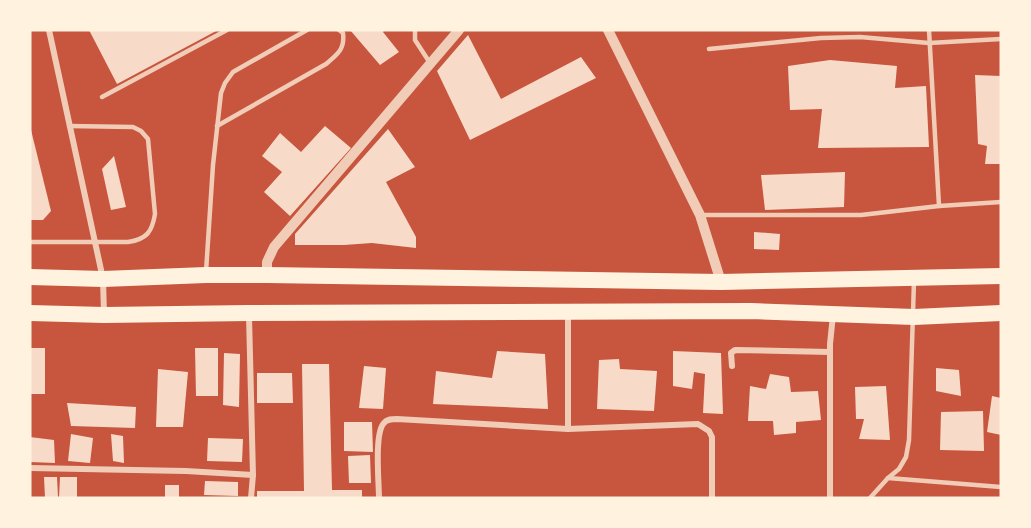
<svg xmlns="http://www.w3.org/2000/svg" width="1031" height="528" font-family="Roboto,sans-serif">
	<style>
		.building { fill: #f7dbc8 }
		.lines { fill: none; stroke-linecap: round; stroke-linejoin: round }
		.service { stroke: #f1ccb7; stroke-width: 4.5 }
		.minor { stroke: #f1ccb7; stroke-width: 6 }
		.tertiary { stroke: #f1ccb7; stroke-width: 10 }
		.trunk { stroke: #fff3e0; stroke-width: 16 }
	</style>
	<rect width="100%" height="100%" fill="#c8553d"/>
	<g class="building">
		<path d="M89,30H218L117,84Z"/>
		<path d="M350,30H384L383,32L399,52L380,65Z"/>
		<path d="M468,35L501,99L581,57L596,78L470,140L437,71Z"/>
		<path d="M830,60L897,66L895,88L926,86L929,147L818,148L822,109L790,110L788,66Z"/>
		<path d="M975,75L1001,76V164H985L987,146L978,144Z"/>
		<path d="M30,126L51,211L43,220H30Z"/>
		<path d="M325,126L351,148L290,216L264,192L282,172L262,156L280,133L301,152Z"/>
		<path d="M388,129L415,167L386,182L416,237V248L372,243L344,245H295V234Z"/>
		<path d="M114,156L126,207L111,210L102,169Z"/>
		<path d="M845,172L844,207L765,210L761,175Z"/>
		<path d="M754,232L780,234L779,250L754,249Z"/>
		<rect x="30" y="348" width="15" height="46"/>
		<path d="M195,348H218V396H196Z"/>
		<path d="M497,351L545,354L548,409L433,404L436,371L492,378Z"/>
		<path d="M673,351L721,353L723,414L703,413L705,374L694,372L692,389L673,386Z"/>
		<path d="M224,353L240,354L239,407L223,405Z"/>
		<path d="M619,359L620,369L657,371L654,411L597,409L599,360Z"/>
		<path d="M302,364H329L332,490H362V498H257V491H304Z"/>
		<path d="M364,366L386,368L383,409L359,408Z"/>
		<path d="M936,368L959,370L961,396L936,391Z"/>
		<path d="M158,369L188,372L183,427H156Z"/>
		<path d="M257,373H292L293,403H257Z"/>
		<path d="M770,374L789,377L791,392L818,391L821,420L796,422V433L774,435L773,421H748L750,386L766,389Z"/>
		<path d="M886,386L890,440L859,439L864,419H856L855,387Z"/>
		<path d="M992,396L1001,398V435L987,432Z"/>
		<path d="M67,403L136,407L135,428L71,426Z"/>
		<path d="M983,411L984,451L940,450L941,412Z"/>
		<path d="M344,422H372L373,452L344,451Z"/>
		<path d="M71,434L93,438L90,463L68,461Z"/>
		<path d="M111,434L123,436L124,463L113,461Z"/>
		<path d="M30,437L54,440L55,463L30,462Z"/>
		<path d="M208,438L243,439L242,462L207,461Z"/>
		<path d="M370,455L371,483H349L348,456Z"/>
		<path d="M44,477H57L58,497L45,498Z"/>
		<path d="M60,477H77V498H59Z"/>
		<path d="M205,481L238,482V496L204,495Z"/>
		<rect x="165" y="485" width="14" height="13"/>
	</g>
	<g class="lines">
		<g class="service">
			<path d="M415,30V40L430,63"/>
			<path d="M929,30L939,206"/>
			<path d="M709,49L821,38L860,37L929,43L1001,39"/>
			<path d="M102,97L227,30"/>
			<path d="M217,126L326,64C338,54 345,49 343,33L339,30"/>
			<path d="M700,215H861L939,206L1001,202"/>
			<path d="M30,242H128C147,239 152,232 155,214L148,139L141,131L133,127L69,126"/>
			<path d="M206,272L213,165L221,93L225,83L233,72L307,30"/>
			<path d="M888,478L1001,487"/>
			<path d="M870,498L888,478L899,469L906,457L909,440L914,281"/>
		</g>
		<g class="minor">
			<path d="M49,30L103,279L104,314"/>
			<path d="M249,316L253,475L251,498"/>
			<path d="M732,366L731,353L735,350L830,352"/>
			<path d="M568,429V313"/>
			<path d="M30,468L186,471L253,475"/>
			<path d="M379,498C379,483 374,433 384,423C387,419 392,419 397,419L568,429L698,424L709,431L712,437V498"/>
			<path d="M830,498V344L833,315"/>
		</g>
		<g class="tertiary">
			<path d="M608,30L700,215L721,282"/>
			<path d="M267,275V262L274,247L459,30"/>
		</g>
		<g class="trunk">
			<path d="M30,277L103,279L206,275H267L721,282L1001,276"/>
			<path d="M30,313L104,315L249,313L751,311L914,317L1001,313"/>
		</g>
	</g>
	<rect width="1031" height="528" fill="none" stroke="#fff3e0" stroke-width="63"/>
</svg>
